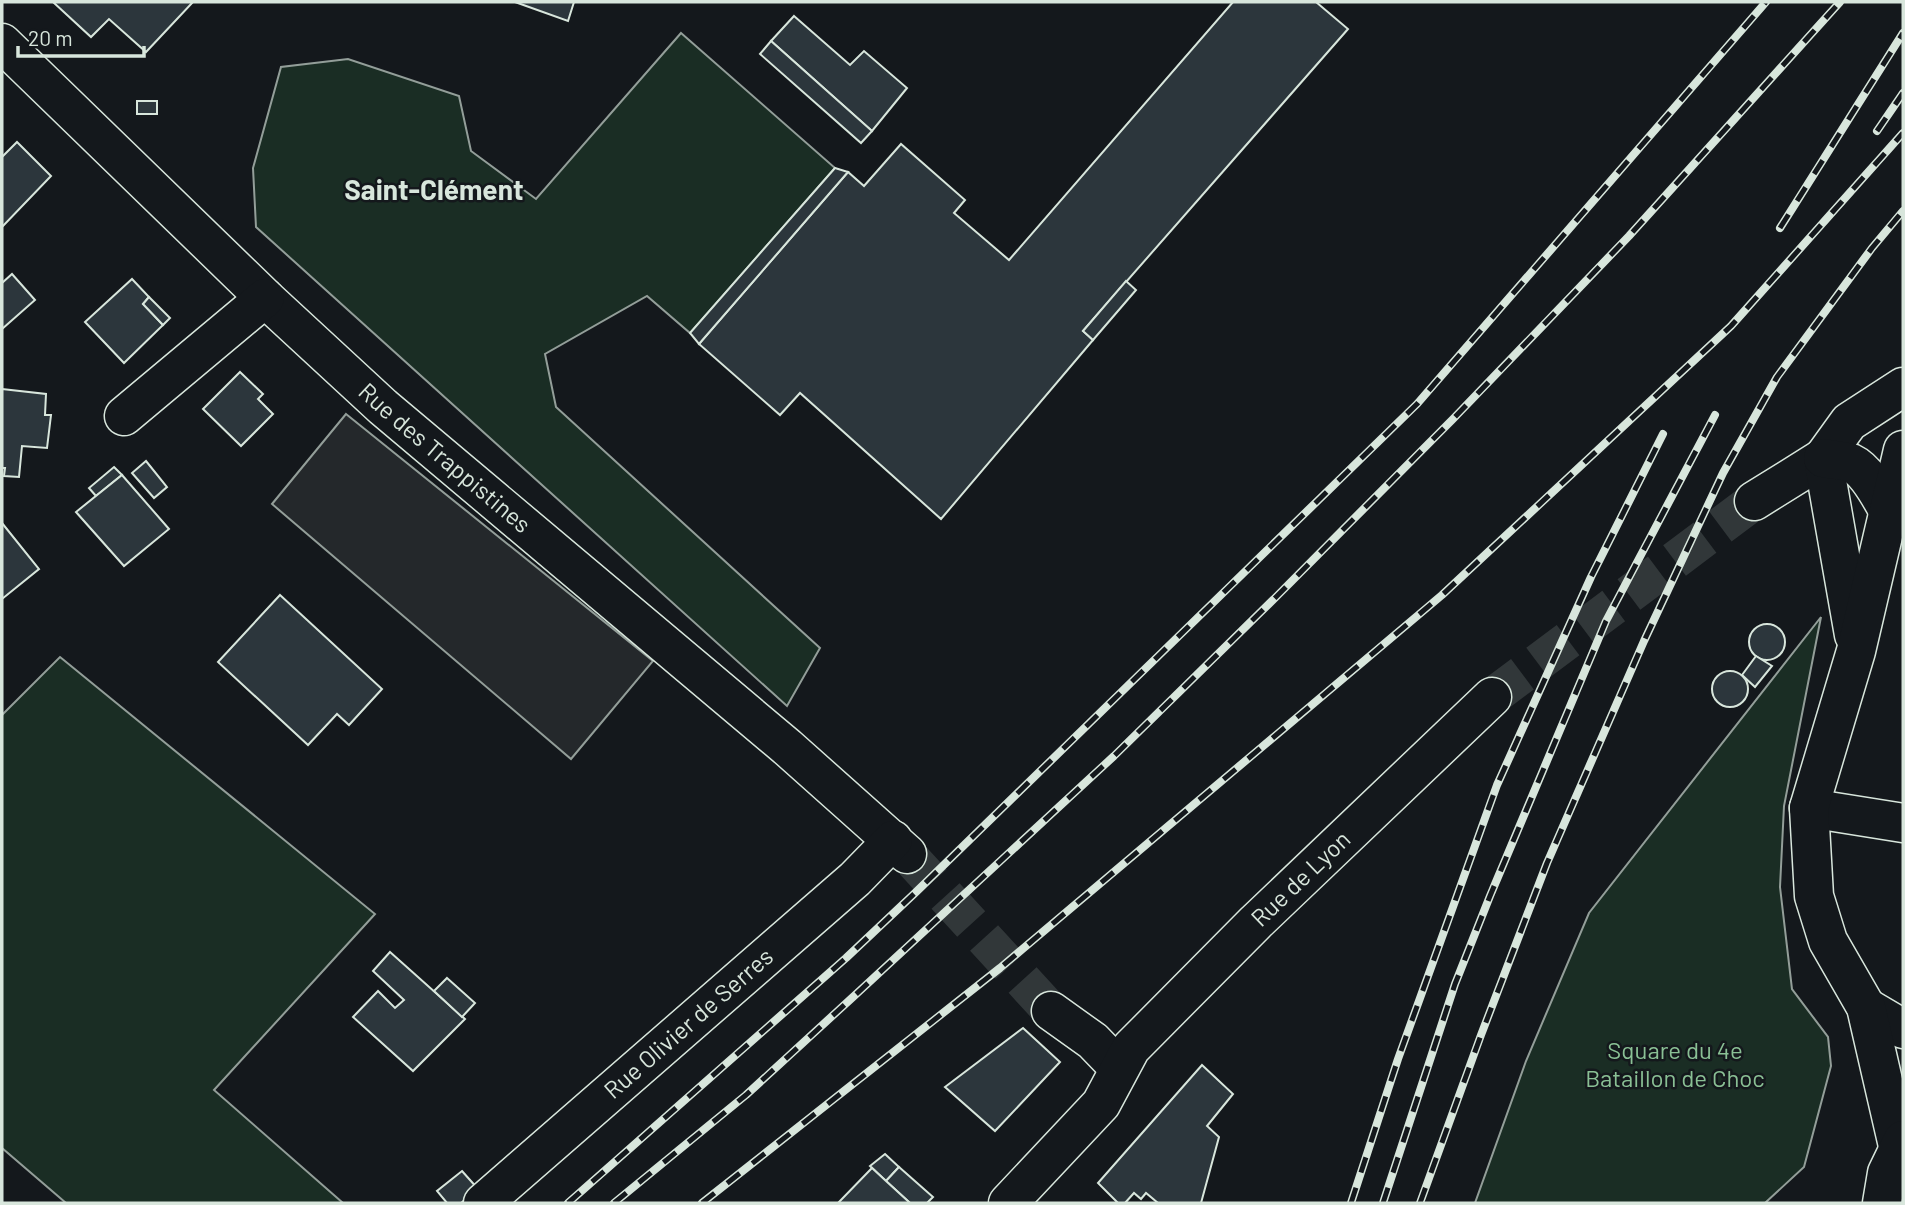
<svg xmlns="http://www.w3.org/2000/svg" width="1905" height="1205" font-family="Barlow,sans-serif">
	<style>
		.green { fill: #1a2d24; stroke: #939e99; stroke-width: 2 }
		.parking { fill: #24282b; stroke: #939e99; stroke-width: 2 }
		.building { fill: #2c363c; stroke: #d8e6dc; stroke-width: 2 }
		.lines { fill: none; stroke-linecap: round; stroke-linejoin: round }
		.minor-tunnel { stroke: #313739; stroke-width: 38; stroke-dasharray: 38 19; stroke-linecap: butt }
		.minor-casing { stroke: #d8e6dc; stroke-width: 41 }
		.secondary-casing { stroke: #d8e6dc; stroke-width: 41 }
		.primary-casing { stroke: #d8e6dc; stroke-width: 41 }
		.minor { stroke: #14181c; stroke-width: 38 }
		.secondary { stroke: #14181c; stroke-width: 38 }
		.primary { stroke: #14181c; stroke-width: 38 }
		.rail-casing { stroke: #d8e6dc; stroke-width: 8 }
		.rail { stroke: #14181c; stroke-width: 5; stroke-dasharray: 16; stroke-linecap: butt }
		.labels { text-anchor: middle; stroke-width: 5; stroke-linejoin: round; paint-order: stroke }
		.street-label { font-size: 24px; fill: #d8e6dc; stroke: #14181c }
		.park-label { font-size: 24px; fill: #8ac095; stroke: #14181c }
		.quarter-label { font-size: 28px; font-weight: bold; fill: #d8e6dc; stroke: #14181c }
	</style>
	<rect width="100%" height="100%" fill="#14181c"/>
	<g class="green">
		<path d="M681,33L835,168L690,333L647,296L545,354L556,407L820,648L787,706L256,227L253,168L281,67L348,59L459,96L471,151L536,199Z"/>
		<path d="M1821,617L1784,806L1780,887L1792,989L1828,1037L1831,1066L1804,1167L1765,1203H1475L1526,1061L1589,913Z"/>
		<path d="M60,657L375,914L214,1090L343,1203H66L2,1148V715Z"/>
	</g>
	<path class="parking" d="M346,414L653,661L571,759L272,504Z"/>
	<g class="building">
		<path d="M53,2H193L146,52L109,19L91,37Z"/>
		<path d="M515,2H574L568,21Z"/>
		<path d="M1233,2H1316L1348,29L1083,331L1093,340L941,519L800,393L780,415L699,344L848,172L864,186L901,144L965,200L954,213L1009,260Z"/>
		<path d="M794,16L850,65L864,51L907,88L872,131L771,41Z"/>
		<path d="M771,41L872,131L861,143L760,54Z"/>
		<rect x="137" y="101" width="20" height="13"/>
		<path d="M17,142L51,176L2,227V157Z"/>
		<path d="M835,168L848,172L699,344L690,333Z"/>
		<path d="M12,274L35,300L2,329V283Z"/>
		<path d="M132,279L149,297L143,304L163,325L124,363L85,322Z"/>
		<path d="M1126,281L1136,290L1093,340L1083,331Z"/>
		<path d="M149,297L170,318L163,325L143,304Z"/>
		<path d="M240,372L263,394L258,399L273,414L241,446L203,409Z"/>
		<path d="M2,389L46,394L45,415H51L47,448L22,446L19,477L4,476L5,468H2Z"/>
		<path d="M146,461L167,487L154,498L132,473Z"/>
		<path d="M114,467L122,475L96,496L89,488Z"/>
		<path d="M122,475L169,529L124,566L76,512Z"/>
		<path d="M2,523L39,569L2,599Z"/>
		<path d="M280,595L382,689L349,725L337,714L308,745L218,662Z"/>
		<circle cx="1767" cy="642" r="18"/>
		<path d="M1756,656L1772,666L1755,687L1742,675Z"/>
		<circle cx="1730" cy="689" r="18"/>
		<path d="M390,952L465,1019L413,1071L353,1017L378,991L395,1008L404,1000L373,971Z"/>
		<path d="M447,978L475,1003L462,1017L434,991Z"/>
		<path d="M1023,1028L1060,1062L995,1131L945,1087Z"/>
		<path d="M1202,1065L1233,1094L1207,1126L1219,1137L1201,1203H1158L1146,1193L1141,1199L1134,1193L1125,1203H1118L1098,1183Z"/>
		<path d="M885,1154L899,1167L886,1181L870,1166Z"/>
		<path d="M899,1167L933,1197L927,1203H910L886,1181Z"/>
		<path d="M872,1168L886,1181L910,1203H838Z"/>
		<path d="M462,1171L478,1189L461,1203H447L437,1191Z"/>
	</g>
	<g class="lines">
		<g class="minor-tunnel">
			<path d="M1492,697L1754,501"/>
			<path d="M907,854L1051,1011"/>
		</g>
		<defs>
			<g id="minor">
				<path id="s1" d="M2,43L265,298L383,407L787,747L907,854"/>
				<path d="M124,416L265,298"/>
				<path d="M1754,501L1823,458"/>
				<path d="M1809,808L1903,823"/>
				<path d="M1051,1011L1093,1041L1119,1068"/>
				<path id="s2" d="M483,1203L855,879L893,840"/>
				<path id="s3" d="M1008,1203L1101,1104L1131,1048L1256,922L1492,697"/>
			</g>
			<g id="secondary">
				<path d="M1823,458L1854,635"/>
				<path d="M1823,458L1849,422L1903,387"/>
				<path d="M1823,458C1831,460 1843,460 1851,463C1868,471 1880,496 1889,512"/>
				<path d="M1866,1007L1903,1029"/>
				<path d="M1898,1146L1866,1007L1828,941L1814,896L1809,808L1856,651L1903,450"/>
			</g>
			<path id="primary" d="M1882,1203L1887,1173L1903,1140"/>
		</defs>
		<use href="#minor" class="minor-casing"/>
		<use href="#secondary" class="secondary-casing"/>
		<use href="#primary" class="primary-casing"/>
		<use href="#minor" class="minor"/>
		<use href="#secondary" class="secondary"/>
		<use href="#primary" class="primary"/>
		<defs>
			<g id="rail">
				<path d="M1877,131L1903,93"/>
				<path d="M1780,228L1903,33"/>
				<path d="M568,1203L846,958L915,893L1417,404L1766,2"/>
				<path d="M614,1203L746,1095L853,997L1114,756L1275,598L1453,419L1629,236L1840,2"/>
				<path d="M702,1203L1000,968L1442,595L1731,326L1903,133"/>
				<path d="M1351,1203L1398,1059L1497,785L1591,577L1663,434"/>
				<path d="M1383,1203L1455,984L1490,896L1606,621L1715,415"/>
				<path d="M1420,1203L1481,1035L1547,863L1644,641L1723,473L1777,377L1872,248L1903,211"/>
			</g>
		</defs>
		<use href="#rail" class="rail-casing"/>
		<use href="#rail" class="rail"/>
	</g>
	<g class="labels">
		<g class="street-label">
			<text dy="8" stroke="none"><textPath href="#s1" startOffset="607">Rue des Trappistines</textPath></text>
			<text dy="8" stroke="none"><textPath href="#s3" startOffset="439">Rue de Lyon</textPath></text>
			<text dy="8" stroke="none"><textPath href="#s2" startOffset="273">Rue Olivier de Serres</textPath></text>
		</g>
		<g class="park-label">
			<text x="1675" y="1059">Square du 4e<tspan x="1675" dy="28">Bataillon de Choc</tspan></text>
		</g>
		<g class="quarter-label">
			<text x="434" y="200">Saint-Clément</text>
		</g>
	</g>
	<rect width="1905" height="1205" fill="none" stroke="#d8e6dc" stroke-width="7"/>
	<path d="M18 46v10h126v-10" fill="none" stroke="#d8e6dc" stroke-width="3.5"/>
	<text x="28" y="46" font-size="21" fill="#d8e6dc" stroke="#14181c" stroke-width="5" paint-order="stroke">20 m</text>
</svg>
